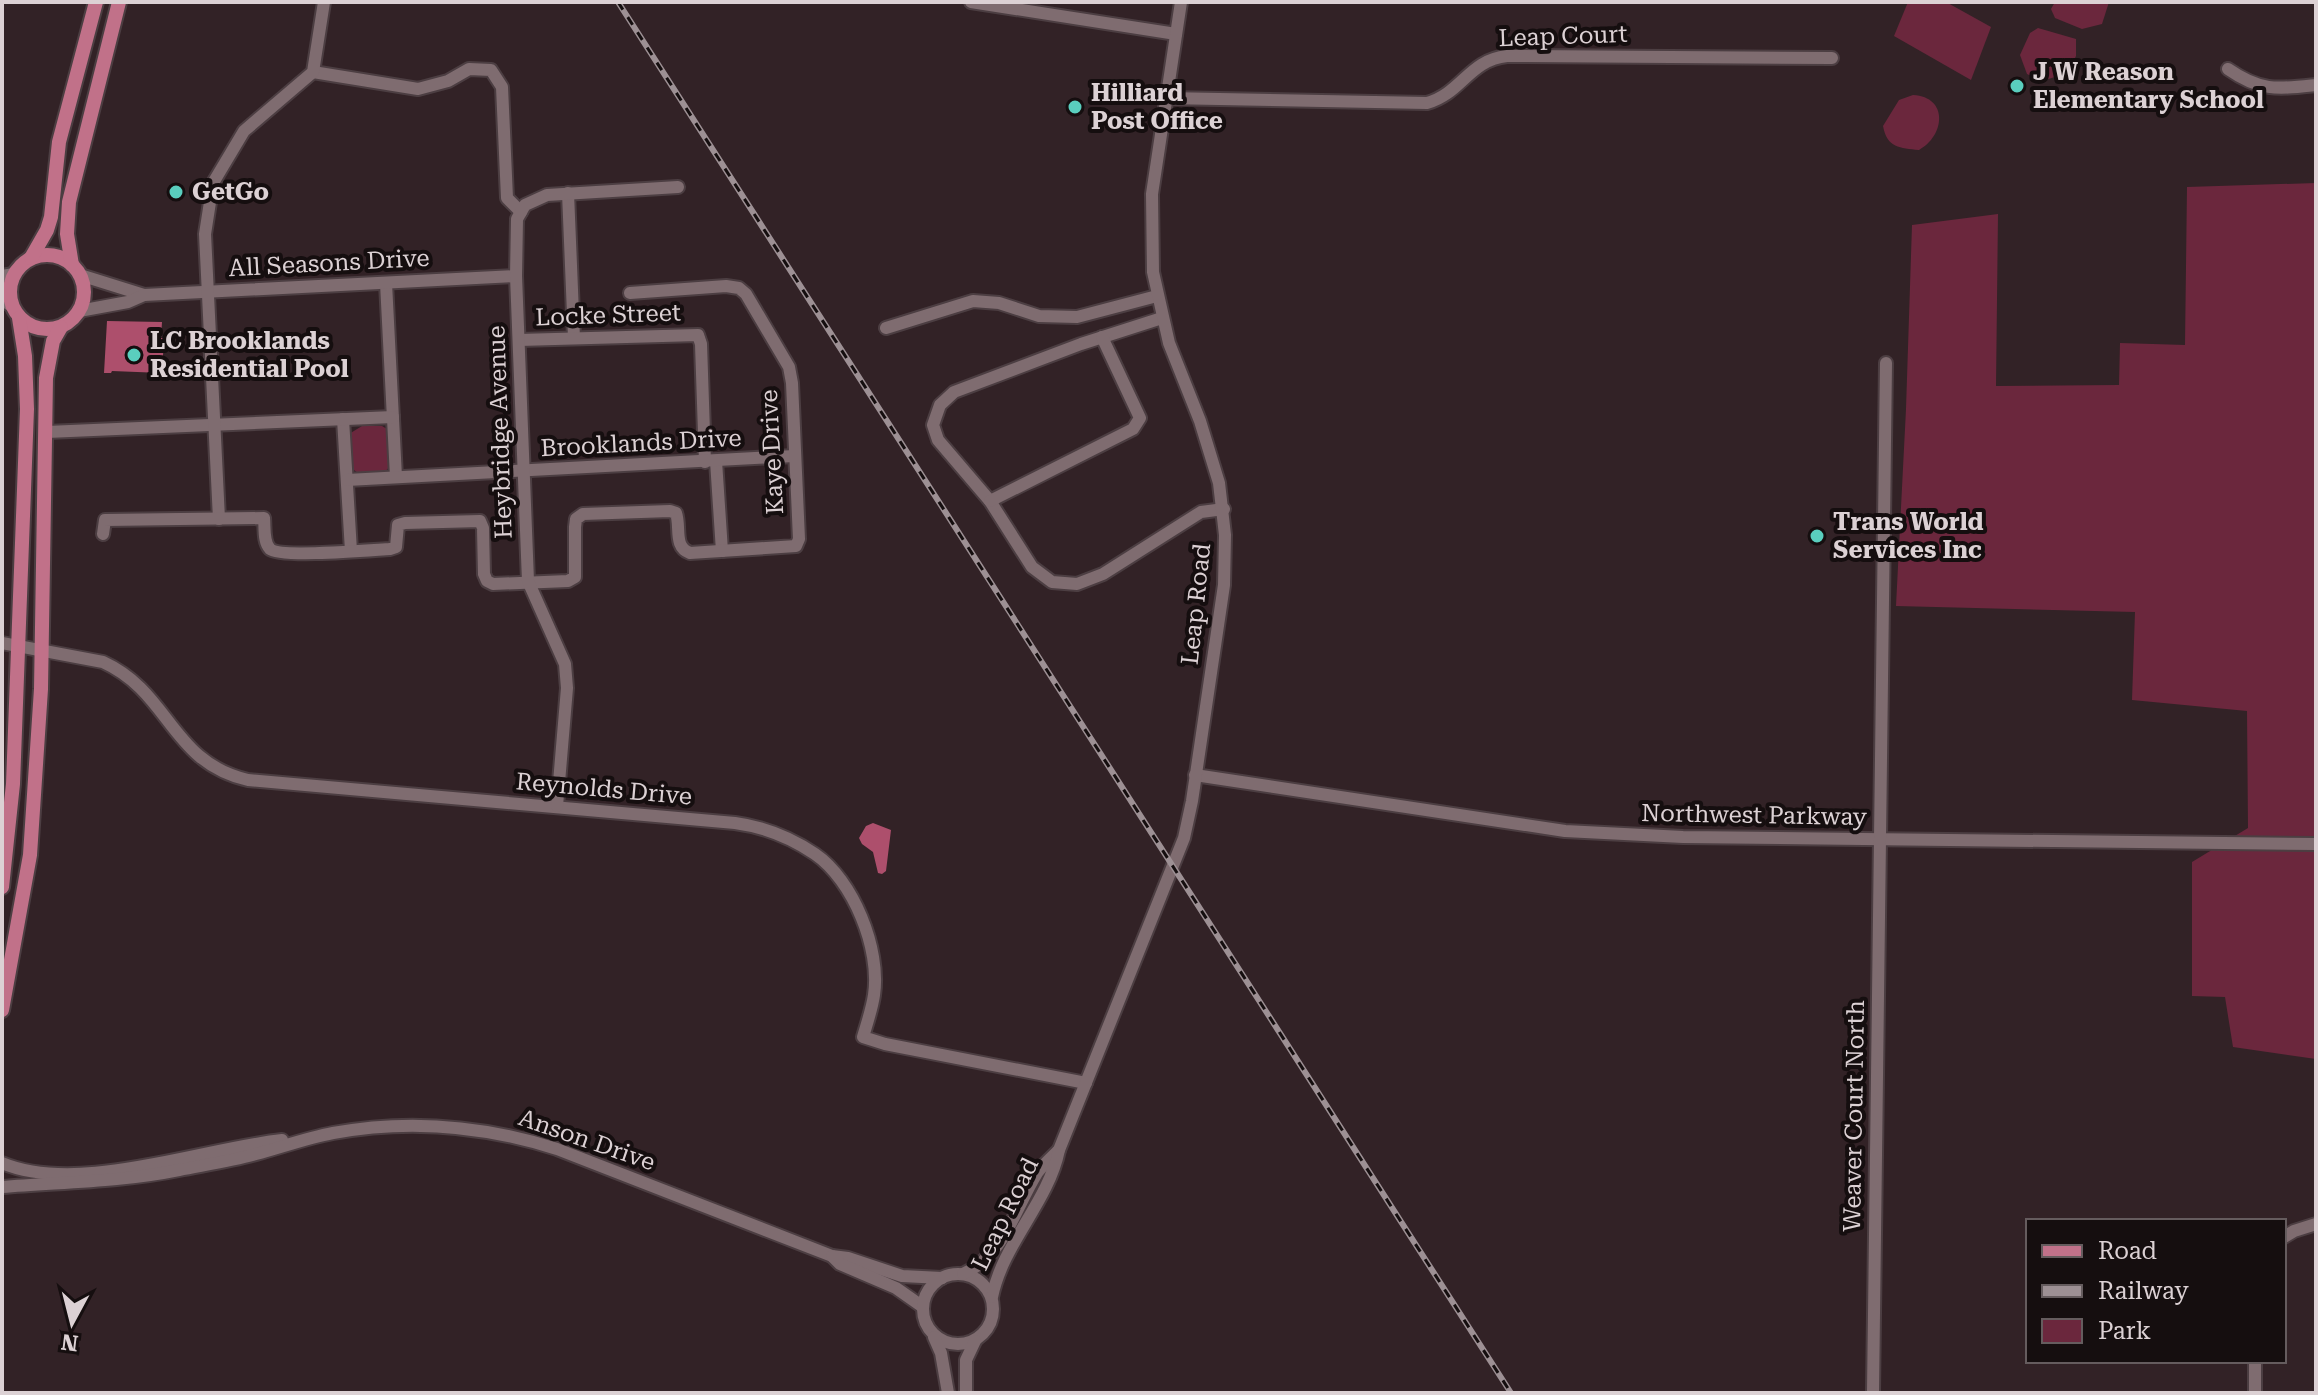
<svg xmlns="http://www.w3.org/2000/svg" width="2318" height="1395" font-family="'Roboto Serif',serif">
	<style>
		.green { fill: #6b273d }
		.water { fill: #ad4f6c }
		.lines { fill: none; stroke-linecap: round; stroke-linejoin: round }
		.minor-casing { stroke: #4c3e42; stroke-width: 16 }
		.major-casing { stroke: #4c3e42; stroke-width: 18 }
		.minor { stroke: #7f6c70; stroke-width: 12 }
		.major { stroke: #c17189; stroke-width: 14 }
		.rail-casing { stroke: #9d9094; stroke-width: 6 }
		.rail { stroke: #150e0f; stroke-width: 3; stroke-dasharray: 9; stroke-linecap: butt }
		.poi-dot { fill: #5acebe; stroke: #150e0f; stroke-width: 3 }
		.labels { text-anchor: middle; stroke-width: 8; stroke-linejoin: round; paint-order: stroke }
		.street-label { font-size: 24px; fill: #dcd1d4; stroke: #150e0f }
		.poi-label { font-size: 24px; font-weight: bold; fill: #dcd1d4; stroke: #150e0f; text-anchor: start }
	</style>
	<rect width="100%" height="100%" fill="#322226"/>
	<g class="green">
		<path d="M1908,2H1946L1991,27L1971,80L1894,36Z"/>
		<path d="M2055,2H2109L2102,24L2082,29L2055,18L2051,9Z"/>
		<path d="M2038,28L2076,39V56L2068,73L2042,81L2027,74L2020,55L2030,33Z"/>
		<path d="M1913,95C1949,97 1945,136 1919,150C1900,148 1887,148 1883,126L1899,100Z"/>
		<path d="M2316,183V1059L2233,1047L2225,997L2192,996V862L2248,828L2247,711L2132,700L2135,612L1896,606L1906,409L1912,225L1998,214L1996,386L2119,385L2120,343L2185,345L2187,187Z"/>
		<path d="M362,426H382L387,429L390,466L385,472L361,475L351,468L349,434Z"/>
	</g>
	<g class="water">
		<path d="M107,321L162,322L161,338H164L162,373L112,371L111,373H104Z"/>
		<path d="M873,823L891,830L886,871L882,874L878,873L873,852L862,844L859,838L866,826Z"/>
	</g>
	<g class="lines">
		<defs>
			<g id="minor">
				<path d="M971,2L1176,34"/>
				<path d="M2228,69C2261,92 2278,89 2316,85"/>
				<path d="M313,72L418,89L448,81L469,69L491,70L502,87L507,198L521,212"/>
				<path d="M1166,98L1427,103C1462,93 1469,60 1507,56L1832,58"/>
				<path d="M568,193L574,338"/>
				<path d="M80,275L144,295"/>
				<path d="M2,276L14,274"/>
				<path d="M386,283L396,477"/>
				<path d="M2,300L12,306"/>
				<path d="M79,311L128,302L144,295L516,276"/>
				<path d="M1162,318L1081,344L954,392L940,405L933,425L938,440L990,501L1032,567L1052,582L1077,584L1103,574L1201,512L1224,509"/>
				<path d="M886,328L973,301L999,303L1039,316L1077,317L1157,296"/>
				<path d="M519,340L698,335L701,344L705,462"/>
				<path d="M343,419L351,551"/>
				<path d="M47,432L393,417"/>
				<path d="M716,461L722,551"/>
				<path d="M347,480L794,456"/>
				<path d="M990,501L1133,429L1140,418L1102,337"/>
				<path d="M219,519L205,234L213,183L244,131L313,72L324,2"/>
				<path d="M103,534L105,520L264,518C265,527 263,542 270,549C280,558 372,550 390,549L396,547L398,525L405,523L480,521L483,528L484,574L487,581L493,584L568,581L575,577V527L576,519L583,514L670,511L676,513C681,527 673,547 690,553L796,546L799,539L792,383L789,367L746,294L739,288L726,286L630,293"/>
				<path d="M2,643L103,662C171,693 170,762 248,780L735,823C765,827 790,837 815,854C853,880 881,949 874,995C872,1009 867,1023 863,1037L885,1044L1086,1083"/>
				<path d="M1195,775L1565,831L1683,837L2316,844"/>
				<path d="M557,806L567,688L565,664L528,581L516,276L517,219L525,205L547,195L678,187"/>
				<path d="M2,1163C78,1195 200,1149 282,1140"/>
				<path d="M2,1187C61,1182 120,1182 179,1170C204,1165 231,1161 256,1154C282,1147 307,1138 333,1133C408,1119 485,1126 557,1149L832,1256L848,1258L902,1276L942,1278"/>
				<path d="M2284,1237L2294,1231L2316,1224"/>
				<path d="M832,1256L840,1264L896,1288L923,1307"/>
				<circle cx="958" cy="1309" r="35"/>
				<path d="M963,1274C1005,1255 1014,1210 1037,1173C1043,1165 1052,1157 1059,1150"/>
				<path d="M992,1297C1003,1243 1048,1203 1059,1150L1184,838L1192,801L1224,585L1225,535L1219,483L1200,421L1169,343L1153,272L1152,194L1181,2"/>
				<path d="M934,1337L941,1353L948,1393"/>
				<path d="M966,1393V1360L975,1341"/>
				<path d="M1873,1393L1886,363"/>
				<path d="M2255,1393V1361"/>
			</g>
			<g id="major">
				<circle cx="47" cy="292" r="37"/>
				<path d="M31,258L47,230L51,217L59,142L96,2"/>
				<path d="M72,265L67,234L69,202L119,2"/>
				<path d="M2,887L13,784L27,409L25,356L19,318"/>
				<path d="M2,1010L30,855L41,689L46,378L53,341L61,327"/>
			</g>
		</defs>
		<use href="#minor" class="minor-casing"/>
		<use href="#major" class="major-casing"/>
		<use href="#minor" class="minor"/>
		<use href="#major" class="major"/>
		<defs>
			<path id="rail" d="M618,2L1511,1393"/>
		</defs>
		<use href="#rail" class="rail-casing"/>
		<use href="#rail" class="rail"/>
	</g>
	<g class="poi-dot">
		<circle cx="2017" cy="86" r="8"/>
		<circle cx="1075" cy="107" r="8"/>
		<circle cx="176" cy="192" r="8"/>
		<circle cx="134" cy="355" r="8"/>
		<circle cx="1817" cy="536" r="8"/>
	</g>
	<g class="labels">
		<g class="street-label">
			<text transform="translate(1563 36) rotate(-2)" y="8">Leap Court</text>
			<text transform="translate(329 263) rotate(-3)" y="8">All Seasons Drive</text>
			<text transform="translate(608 315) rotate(-2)" y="8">Locke Street</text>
			<text transform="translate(500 432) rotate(-92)" y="8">Heybridge Avenue</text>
			<text transform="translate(641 443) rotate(-3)" y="8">Brooklands Drive</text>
			<text transform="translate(772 452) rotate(-93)" y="8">Kaye Drive</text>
			<text transform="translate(1196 604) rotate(-84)" y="8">Leap Road</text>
			<text transform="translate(604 789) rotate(5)" y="8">Reynolds Drive</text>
			<text transform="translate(1754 815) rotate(1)" y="8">Northwest Parkway</text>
			<text transform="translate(1854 1116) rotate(-89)" y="8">Weaver Court North</text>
			<text transform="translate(587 1140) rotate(19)" y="8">Anson Drive</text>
			<text transform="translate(1005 1214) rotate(-64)" y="8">Leap Road</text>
		</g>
		<g class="poi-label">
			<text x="2033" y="80">J W Reason<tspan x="2033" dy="28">Elementary School</tspan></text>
			<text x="1091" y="101">Hilliard<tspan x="1091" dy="28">Post Office</tspan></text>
			<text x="192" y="200">GetGo</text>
			<text x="150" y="349">LC Brooklands<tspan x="150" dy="28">Residential Pool</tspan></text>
			<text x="1833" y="530">Trans World<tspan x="1833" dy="28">Services Inc</tspan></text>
		</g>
	</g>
	<rect width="2318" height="1395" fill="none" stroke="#dcd1d4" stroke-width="8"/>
	<rect x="2026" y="1219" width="260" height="144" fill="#150e0f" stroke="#655c5e" stroke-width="2"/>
	<rect x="2042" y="1245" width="40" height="12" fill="#c17189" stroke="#655c5e" stroke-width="2"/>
	<text x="2098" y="1259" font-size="24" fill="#dcd1d4">Road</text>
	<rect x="2042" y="1285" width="40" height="12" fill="#9d9094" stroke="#655c5e" stroke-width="2"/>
	<text x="2098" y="1299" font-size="24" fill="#dcd1d4">Railway</text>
	<rect x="2042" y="1319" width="40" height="24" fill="#6b273d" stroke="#655c5e" stroke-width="2"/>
	<text x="2098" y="1339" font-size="24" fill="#dcd1d4">Park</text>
	<g transform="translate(72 1323) rotate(187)" stroke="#150e0f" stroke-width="6" paint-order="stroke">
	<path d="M0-6L14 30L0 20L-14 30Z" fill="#dcd1d4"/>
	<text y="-12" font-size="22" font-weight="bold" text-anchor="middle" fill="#dcd1d4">N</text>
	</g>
</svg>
